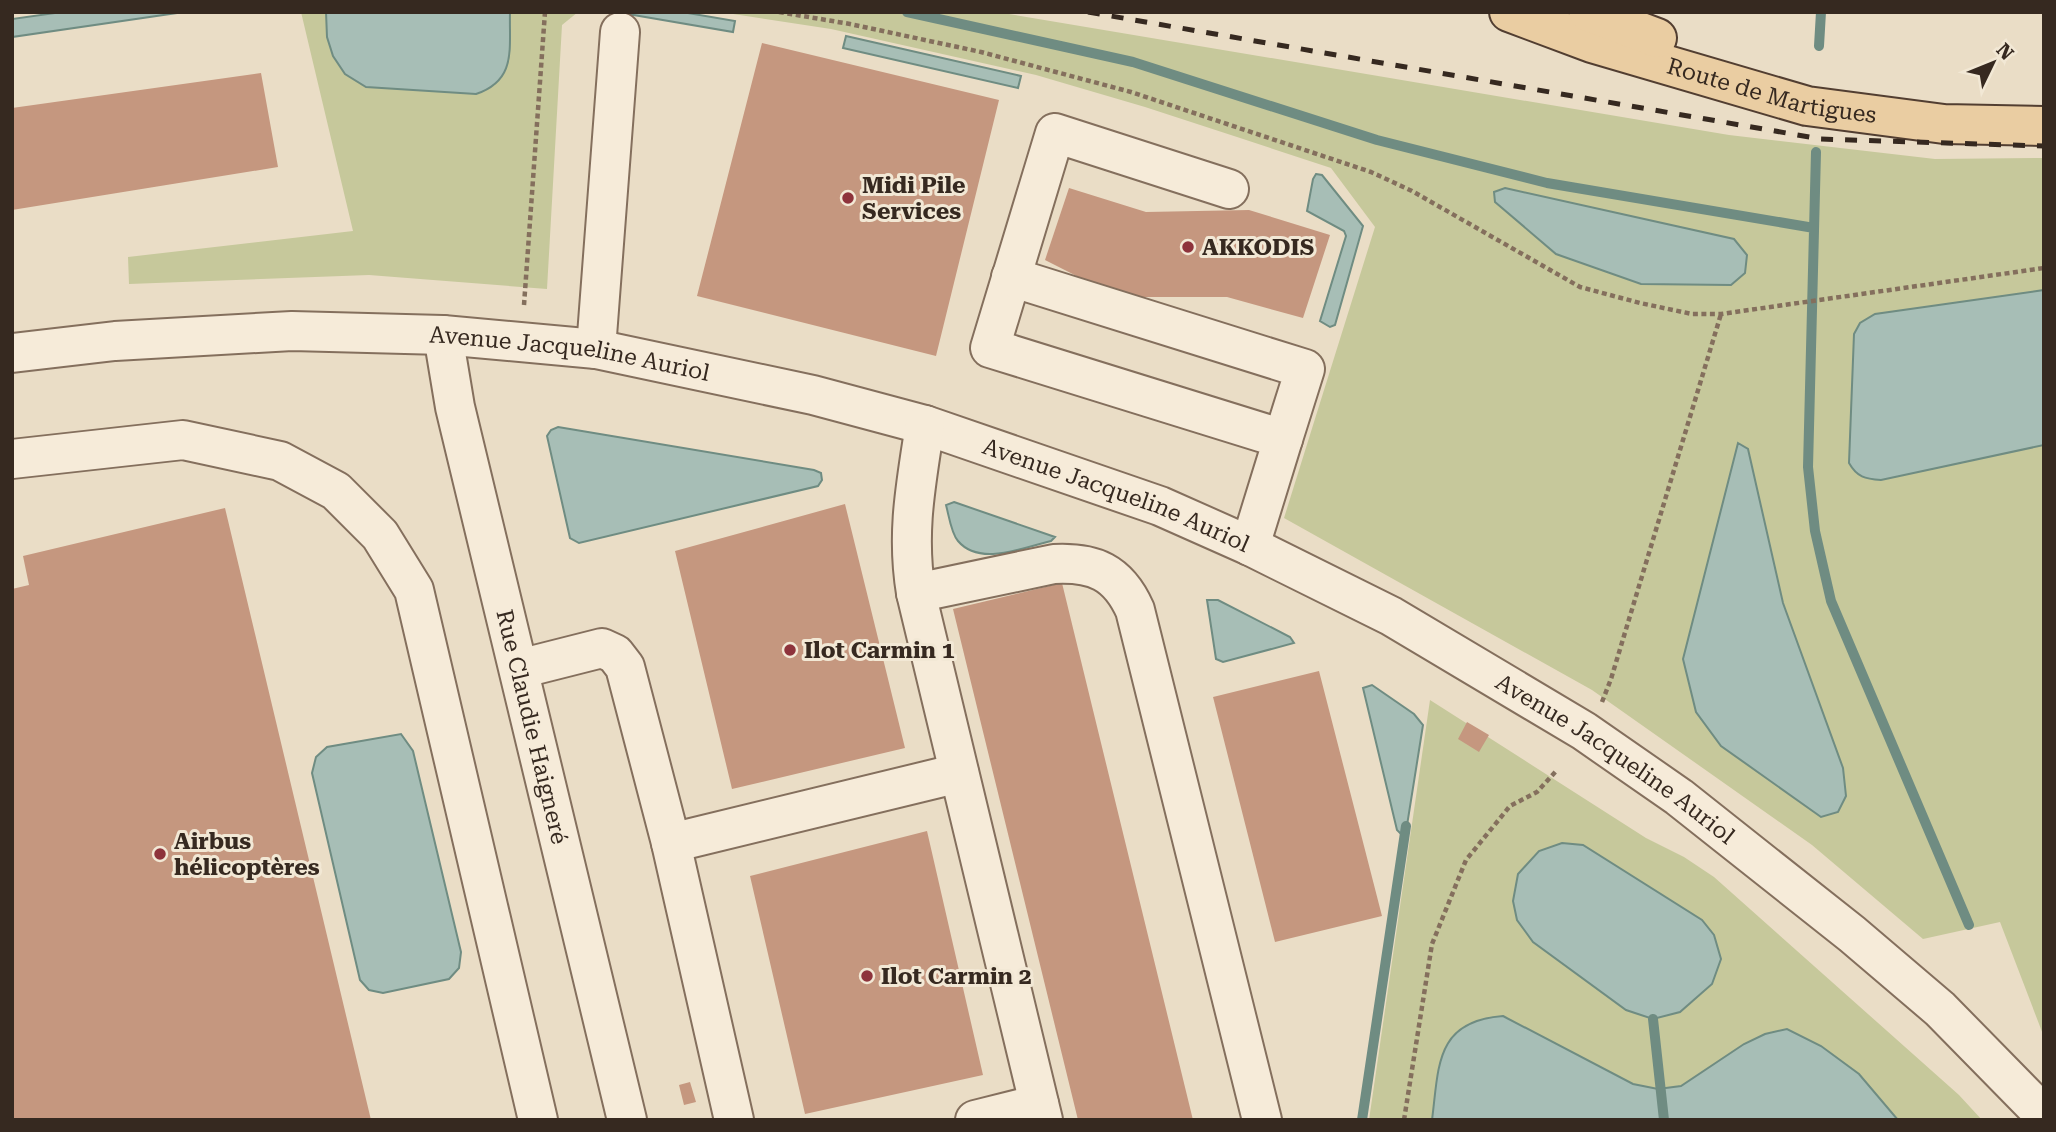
<svg xmlns="http://www.w3.org/2000/svg" width="2056" height="1132" font-family="'Roboto Serif',serif">
	<style>
		.green { fill: #c6c89b }
		.water { fill: #a7beb6; stroke: #6f8c82; stroke-width: 2 }
		.lines { fill: none; stroke-linecap: round; stroke-linejoin: round }
		.stream { stroke: #6f8c82; stroke-width: 10 }
		.building { fill: #c5977f }
		.minor-casing { stroke: #846f5d; stroke-width: 42 }
		.major-casing { stroke: #523e31; stroke-width: 42 }
		.path { stroke: #846f5d; stroke-width: 4.5; stroke-dasharray: 5 3.5; stroke-linecap: butt }
		.minor { stroke: #f6ebd9; stroke-width: 38 }
		.major { stroke: #eacda2; stroke-width: 38 }
		.rail { stroke: #362920; stroke-width: 5; stroke-dasharray: 12 12; stroke-linecap: butt }
		.poi-dot { fill: #8e333b; stroke: #f2e8d5; stroke-width: 2.5 }
		.labels { text-anchor: middle; dominant-baseline: central; stroke-width: 6; stroke-linejoin: round; paint-order: stroke }
		.street-label { font-size: 23px; fill: #362920; stroke: #f2e8d5 }
		.poi-label { font-size: 23px; font-weight: bold; fill: #362920; stroke: #f2e8d5; text-anchor: start }
	</style>
	<rect width="100%" height="100%" fill="#eaddc6"/>
	<path class="green" d="M301 12H578L562 25 547 289 369 275 129 284 128 257 353 231Z
		M720 12H997L1729 135 1935 159 2044 158V1037L2000 922 1923 939 1812 845 1592 690 1284 518 1375 227 1331 168 1237 137 1145 107 1036 75 831 29Z
		M1430 700 1646 838 1684 857 1714 877 1959 1095 1982 1120H1369Z"/>
	<path class="water" d="M62 12H184L12 37V19Z
		M326 12H510C509 49 517 80 476 94L366 87 345 74 333 56 327 37Z
		M616 12H682L735 21 733 32Z
		M846 36 1021 76 1018 88 843 48Z
		M1316 174 1322 175 1363 226 1335 325 1330 327 1320 321 1346 236 1344 231 1307 211 1313 179Z
		M1505 188 1734 239 1747 255 1745 273 1731 285 1641 284 1556 254 1495 202 1494 192Z
		M2044 290V445L1881 480C1865 479 1857 477 1849 463L1854 334 1860 323 1875 314Z
		M558 427 814 470 821 473 822 480 818 486 579 543 570 538 547 436 551 430Z
		M1738 443 1748 449 1783 603 1843 768 1846 796 1838 812 1821 817 1721 746 1696 712 1683 659Z
		M954 502 1055 537 1051 541C1024 547 980 567 958 541 951 533 949 516 946 505Z
		M1207 600H1218L1290 637 1294 643 1223 662 1216 659Z
		M1372 685 1414 714 1423 725 1405 838 1397 830 1363 688Z
		M401 734 413 751 461 952 459 968 449 979 383 993 369 990 360 980 312 773 316 757 327 747Z
		M1562 843 1583 845 1702 920 1714 935 1721 959 1712 984 1680 1012 1653 1019 1626 1010 1533 942 1517 920 1513 901 1518 874 1539 851Z
		M1503 1016 1633 1084 1658 1089 1681 1086 1744 1044 1765 1034 1787 1029 1821 1046 1859 1074 1898 1120H1432C1439 1066 1435 1021 1503 1016Z"/>
	<g class="lines">
		<path class="stream" d="M907 12 1133 62 1377 140 1547 183 1814 228
			M1819 46 1821 12
			M1816 152 1808 467 1815 531 1831 601 1969 925
			M1653 1019 1664 1120
			M1362 1120 1406 826"/>
	</g>
	<path class="building" d="M762 43 999 100 936 356 697 296Z
		M261 73 278 167 12 210V108Z
		M1069 188 1146 212 1249 210 1330 235 1303 318 1227 297H1118L1045 260Z
		M845 504 905 748 732 789 675 551Z
		M225 508 371 1120H12V589L29 585 23 556Z
		M1062 583 1193 1120H1078L953 609Z
		M1319 671 1382 916 1275 942 1213 697Z
		M1467 722 1489 735 1479 752 1458 739Z
		M927 831 983 1075 805 1114 750 876Z
		M690 1082 696 1102 684 1105 679 1085Z"/>
	<g class="lines">
		<g class="minor-casing">
			<g id="minor">
				<path d="M1229 189 1055 133 990 348 1283 439 1250 546"/>
				<path d="M1011 277 1305 369 1283 439"/>
				<path id="s1" d="M443 335 455 407 627 1120"/>
				<path d="M596 349 620 32"/>
				<path id="s2" d="M12 353 115 341 292 331 443 335 596 349 813 395 925 425 1160 506 1250 546 1391 616 1584 731 1679 797 1852 934 1940 1009 2044 1115"/>
				<path d="M925 425C916 484 906 533 916 593L1043 1120"/>
				<path d="M12 459 183 440 280 461 336 491 380 535 414 590 538 1120"/>
				<path d="M916 593 1054 564C1094 562 1118 572 1135 610L1262 1120"/>
				<path d="M519 669 602 648 615 654 625 667 671 843 734 1120"/>
				<path d="M671 843 959 773"/>
				<path d="M975 1120 1039 1104"/>
			</g>
		</g>
		<g class="major-casing">
			<g id="major">
				<path id="s3" d="M1509 12 1592 43 1807 106 1944 124 2044 126"/>
				<path d="M1588 12 1657 38"/>
			</g>
		</g>
		<path class="path" d="M779 12 850 24 981 52 1131 92 1371 172 1412 191 1580 287 1640 303 1692 314H1721L2044 268
			M524 305 545 12
			M1602 702 1611 679 1721 314
			M1404 1120 1432 944 1466 860 1510 806 1537 792 1557 770"/>
		<use href="#minor" class="minor"/>
		<use href="#major" class="major"/>
		<path class="rail" d="M1088 12 1821 139 2044 146"/>
	</g>
	<g class="poi-dot">
		<circle cx="848" cy="198" r="7"/>
		<circle cx="1188" cy="247" r="7"/>
		<circle cx="790" cy="650" r="7"/>
		<circle cx="160" cy="854" r="7"/>
		<circle cx="867" cy="976" r="7"/>
	</g>
	<g class="labels">
		<g class="street-label">
			<text stroke="none"><textPath href="#s3" startOffset="275">Route de Martigues</textPath></text>
			<text stroke="none"><textPath href="#s2" startOffset="560">Avenue Jacqueline Auriol</textPath></text>
			<text stroke="none"><textPath href="#s2" startOffset="1127">Avenue Jacqueline Auriol</textPath></text>
			<text stroke="none"><textPath href="#s1" startOffset="402">Rue Claudie Haigneré</textPath></text>
			<text stroke="none"><textPath href="#s2" startOffset="1694">Avenue Jacqueline Auriol</textPath></text>
		</g>
		<g class="poi-label">
			<text x="862" y="185">Midi Pile<tspan x="862" dy="26">Services</tspan></text>
			<text x="1202" y="247">AKKODIS</text>
			<text x="804" y="650">Ilot Carmin 1</text>
			<text x="174" y="841">Airbus<tspan x="174" dy="26">hélicoptères</tspan></text>
			<text x="881" y="976">Ilot Carmin 2</text>
		</g>
	</g>
	<rect width="2056" height="1132" fill="none" stroke="#362920" stroke-width="28"/>
	<g transform="translate(1993 63) rotate(47)" stroke="#f2e8d5" stroke-width="5" paint-order="stroke">
	<path d="M0-5L12 26L0 18L-12 26Z" fill="#362920"/>
	<text y="-10" font-size="19" font-weight="bold" text-anchor="middle" fill="#362920">N</text>
	</g>
</svg>
